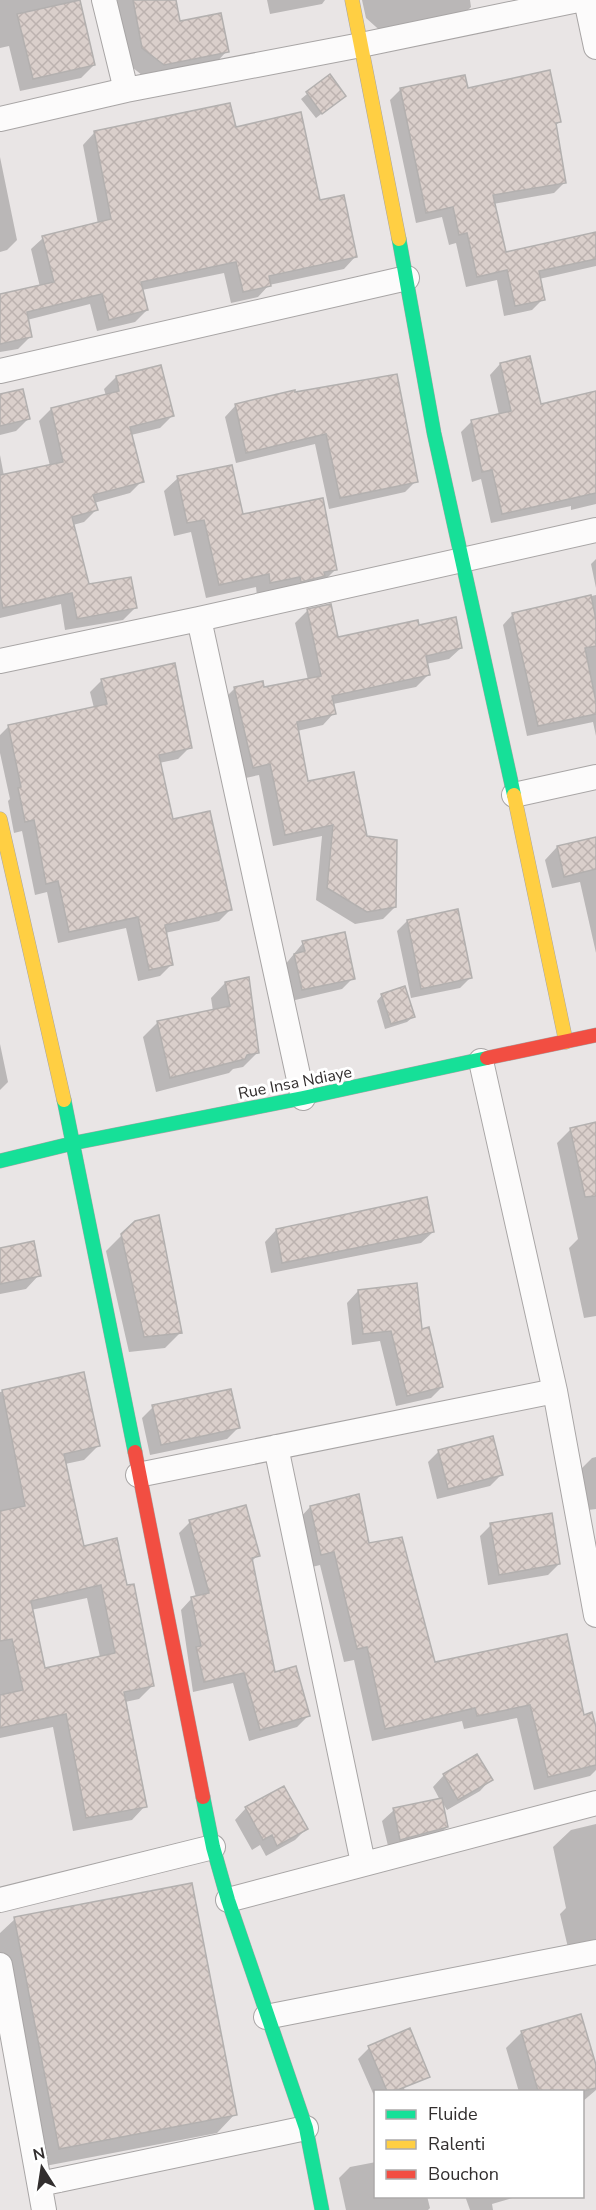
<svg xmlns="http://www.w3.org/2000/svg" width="596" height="2210" font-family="'Nunito Sans',sans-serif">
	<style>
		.shadow { fill: #0003; fill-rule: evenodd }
		.building { fill: url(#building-cross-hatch); stroke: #b3b0af; stroke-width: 1.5; fill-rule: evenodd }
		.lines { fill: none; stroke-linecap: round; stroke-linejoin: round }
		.street-casing { stroke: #a8a5a5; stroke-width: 26 }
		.fast-casing { stroke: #a8a5a5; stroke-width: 15 }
		.slow-casing { stroke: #a8a5a5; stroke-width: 15 }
		.jam-casing { stroke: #a8a5a5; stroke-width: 15 }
		.street { stroke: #fcfbfb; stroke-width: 24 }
		.fast { stroke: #16e098; stroke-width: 14 }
		.slow { stroke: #ffcf43; stroke-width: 14 }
		.jam { stroke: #f24e42; stroke-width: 14 }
		.labels { text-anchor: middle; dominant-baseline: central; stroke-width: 6; stroke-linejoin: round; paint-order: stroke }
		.street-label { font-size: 16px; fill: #322e2e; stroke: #fff }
	</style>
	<defs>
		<pattern id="building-cross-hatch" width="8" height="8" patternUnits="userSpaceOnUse" patternTransform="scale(1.5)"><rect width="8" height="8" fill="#dacfcb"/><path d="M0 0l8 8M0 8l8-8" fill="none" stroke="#bcb2af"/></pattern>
	</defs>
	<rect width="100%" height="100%" fill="#e9e5e5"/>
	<path class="shadow" d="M0 0H79L94 65 81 78 20 91 9 46 0 48Z
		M114 0H175L179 23 227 51 212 67 148 80 127 63Z
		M267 0H325L322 4 270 14Z
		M362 0H470L471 7 459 19 385 35 366 18Z
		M329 76 344 96 316 118 301 99Z
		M401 89 467 90 560 121 555 126 565 182 554 193 493 204 505 254 596 234V266L539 279 543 299 532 310 504 316 497 280 466 287 456 243 449 245 442 217 416 223 390 100Z
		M235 129 319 201 355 257 344 269 269 285 258 297 231 303 224 273 142 290 147 310 135 322 97 331 90 304 27 320 30 337 18 349 0 352V295L40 287 31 249 43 238 98 224 83 145 94 133Z
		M0 157 17 240 7 250 0 252Z
		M500 364 540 406 596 392V504L571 510V506L491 523 481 479 472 482 461 432 472 421 499 415 490 375Z
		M116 377 172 416 160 428 131 435 142 481 130 493 94 503 96 510 84 522 73 525 88 586 135 608 123 620 65 630 61 604 0 618V455L4 476 50 466 39 421 51 409 106 396 104 389Z
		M294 392 416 481 405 492 329 509 315 444 236 463 225 417 236 405Z
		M0 395 28 419 16 431 0 435Z
		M178 478 242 516 336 569 322 583 257 596 256 587 206 598 191 532 174 536 164 491Z
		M596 559V588L591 564Z
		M596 595V736L593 722 527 736 503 625 513 614Z
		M330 606 337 639 418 627 461 648 449 659 426 664 428 675 416 687 333 704 334 713 323 725 297 731 307 783 365 838 395 907 383 919 355 924 316 900 322 836 273 846 259 775 241 779 223 700 235 688 263 689 308 680 295 623 307 611Z
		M102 680 190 747 178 759 159 763 171 821 230 910 219 921 165 933 172 964 160 976 138 981 126 928 58 943 47 892 35 895 22 831 14 833 8 801 10 799 0 753V735L9 726 94 708 90 692Z
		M596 839V953L580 882 552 888 545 860 557 847Z
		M407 921 471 977 460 988 411 998 397 931Z
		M303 943 353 978 342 989 291 1001 284 966Z
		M225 983 258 1052 243 1067 233 1069 229 1073 156 1092 143 1037 158 1022 213 1011 211 998Z
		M382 995 413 1017 407 1022 385 1029 377 1001Z
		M0 1044 8 1082 0 1090Z
		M596 1124V1316L584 1318 569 1248 578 1239 557 1143 571 1129Z
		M276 1230 433 1232 421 1243 271 1273 265 1242Z
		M122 1235 181 1332 165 1348 129 1352 106 1251Z
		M0 1250 39 1275 26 1289 0 1294Z
		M358 1291 421 1331 442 1387 431 1398 396 1406 380 1341 352 1345 347 1303Z
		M83 1374 98 1446 84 1460 65 1464 82 1547 126 1587 152 1686 139 1699 125 1702 145 1806 132 1820 73 1831 53 1727 0 1738V1392ZM87 1598 100 1657 44 1669 31 1610Z
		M153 1407 238 1428 227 1439 150 1455 142 1418Z
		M439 1451 501 1475 490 1486 437 1499 428 1462Z
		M596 1457V1509L588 1510 579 1471 592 1458Z
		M310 1507 368 1544 433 1663 583 1716 596 1733V1770L590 1776 534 1790 517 1718 464 1729 462 1721 372 1741 354 1660 344 1662 320 1565 308 1568 297 1521Z
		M190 1522 258 1555 251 1562 274 1674 308 1716 297 1727 249 1741 233 1683 193 1692 181 1610 192 1598 196 1597 179 1533Z
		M491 1525 559 1564 548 1575 488 1585 480 1536Z
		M477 1756 491 1779 480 1791 447 1810 442 1802 447 1827 435 1838 389 1850 382 1821 394 1810 440 1800 433 1787 444 1775Z
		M246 1808 306 1829 295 1840 266 1856 260 1845 252 1850 235 1820Z
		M596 1824V1957L570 1956 560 1914 566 1908 553 1847 571 1830Z
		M15 1919 235 2114 217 2133 40 2167 0 1960V1933Z
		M522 2032 596 2070V2090L582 2102V2092H519L506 2048Z
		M393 2037 405 2092H376V2100L358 2059 369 2048Z
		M376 2162V2196H427L430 2208 428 2210H346L339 2178 350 2167Z
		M465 2196H519L492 2204 493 2210H470Z"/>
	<path class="building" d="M80 0 95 65 33 79 17 14Z
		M133 0H176L180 21 221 13 229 52 164 65 142 48Z
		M550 70 561 122 556 123 566 183 493 195 506 252 596 232V259L539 271 545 300 515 306 507 270 477 277 467 233 459 235 453 207 426 213 400 88 465 75 468 88Z
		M330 74 346 96 322 114 306 92Z
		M230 103 236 127 301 112 320 200 344 195 357 257 269 276 271 286 243 292 236 262 141 282 148 310 109 320 102 294 27 312 32 337 0 344V294L54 282 42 236 111 219 94 131Z
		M530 356 541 404 596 391V493L502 514 492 470 482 472 471 420 511 411 500 363Z
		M161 365 174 416 130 427 144 482 93 495 98 510 72 517 89 584 131 577 137 608 77 619 72 593 3 608 0 595V475L63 462 51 408 119 391 116 376Z
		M397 374 418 482 340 498 326 434 246 453 235 404 295 390V392Z
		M23 389 30 419 0 426V394Z
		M232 465 243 514 323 498 337 570 324 572 325 576 301 582 300 577 270 583 269 574 219 585 204 520 187 523 177 476Z
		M591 595 596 620V646L585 648 596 702V714L538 726 512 613Z
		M331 604 338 637 418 620 419 625 456 617 462 648 426 656 430 675 332 696 336 714 297 722 308 781 354 772 367 836 397 840 396 907 367 912 327 888 333 825 285 835 270 764 253 768 234 687 263 681 264 687 321 676 307 609Z
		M175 663 192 748 159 755 173 819 210 811 232 910 165 925 173 965 149 970 138 917 69 932 58 881 46 884 34 820 25 822 18 788 21 787 8 725 107 704 101 679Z
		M596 837V869L564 877 557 846Z
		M458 909 472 978 421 989 407 920Z
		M345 932 355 979 302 990 294 954 305 951 302 941Z
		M249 977 259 1053 247 1055 245 1059 170 1078 157 1021 230 1006 225 982Z
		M405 986 415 1017 391 1024 381 994Z
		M596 1122V1196L585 1197 570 1128Z
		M427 1197 434 1232 282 1263 276 1229Z
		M159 1215 182 1333 144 1337 121 1234 135 1221Z
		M34 1241 41 1276 0 1284V1248Z
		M417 1283 422 1329 429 1327 443 1387 407 1396 391 1331 363 1334 358 1290Z
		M84 1372 100 1446 64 1454 84 1546 117 1538 127 1585 134 1584 154 1686 124 1692 147 1807 86 1818 66 1714 0 1728V1695L23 1690 12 1639 0 1641V1511L25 1506 2 1390ZM101 1585 115 1653 45 1668 31 1601Z
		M231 1389 240 1428 161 1445 152 1405Z
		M493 1436 503 1475 448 1489 438 1450Z
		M359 1494 369 1543 402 1537 435 1662 567 1634 584 1715 592 1712 596 1727V1765L548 1777 530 1705 477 1716 475 1708 385 1729 367 1647 357 1649 334 1552 321 1555 310 1506Z
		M246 1505 260 1556 252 1558 275 1672 296 1666 310 1716 260 1730 244 1673 204 1682 196 1647 201 1646 191 1597 209 1593 189 1520Z
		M552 1513 560 1564 499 1575 490 1523Z
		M477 1754 493 1780 458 1800 443 1774Z
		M284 1786 308 1829 277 1846 272 1835 263 1840 245 1807Z
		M442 1798 448 1827 400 1840 393 1808Z
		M192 1883 237 2115 59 2149 14 1917Z
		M581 2014 596 2065V2088L583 2091H538L521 2031Z
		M410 2028 430 2077 395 2091H387L368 2046Z"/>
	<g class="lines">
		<g class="street-casing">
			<path id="street" d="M104 0 126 90
				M586 0 596 47
				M0 119 126 90 361 45 578 0
				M0 371 407 278
				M199 619 303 1098
				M0 661 199 619 596 530
				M514 795 596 777
				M481 1061 555 1391 596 1615
				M276 1447 363 1863
				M138 1475 555 1391
				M0 1900 213 1847
				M228 1900 596 1803
				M0 1965 44 2210
				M266 2017 596 1952
				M40 2184 306 2128"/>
		</g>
		<g class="fast-casing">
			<path id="fast" d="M399 239 434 433 514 795
				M64 1100 135 1452
				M0 1161 74 1143 303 1098 487 1058
				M203 1797 213 1847 228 1900 306 2128 322 2210"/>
		</g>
		<g class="slow-casing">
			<path id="slow" d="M352 0 399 239
				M514 795 566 1042
				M0 819 64 1100"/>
		</g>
		<g class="jam-casing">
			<path id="jam" d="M487 1058 596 1035
				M135 1452 203 1797"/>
		</g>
		<use href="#street" class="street"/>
		<use href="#fast" class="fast"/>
		<use href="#slow" class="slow"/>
		<use href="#jam" class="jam"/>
	</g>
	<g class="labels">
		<g class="street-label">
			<text transform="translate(295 1083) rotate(-11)">Rue Insa Ndiaye</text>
		</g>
	</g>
	<rect x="374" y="2090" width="210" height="108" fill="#ffffff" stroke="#adabab" stroke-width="1.5"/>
	<rect x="386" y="2110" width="30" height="9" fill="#16e098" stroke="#adabab" stroke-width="1.5"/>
	<text x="428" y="2120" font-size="18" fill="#322e2e">Fluide</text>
	<rect x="386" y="2140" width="30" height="9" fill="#ffcf43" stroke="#adabab" stroke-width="1.5"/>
	<text x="428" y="2150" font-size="18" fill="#322e2e">Ralenti</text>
	<rect x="386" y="2170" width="30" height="9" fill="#f24e42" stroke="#adabab" stroke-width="1.5"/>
	<text x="428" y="2180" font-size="18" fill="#322e2e">Bouchon</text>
	<g transform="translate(42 2168) rotate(348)" stroke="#ffffff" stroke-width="4.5" paint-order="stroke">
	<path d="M0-4.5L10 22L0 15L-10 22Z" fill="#322e2e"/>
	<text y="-9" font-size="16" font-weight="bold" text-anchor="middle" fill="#322e2e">N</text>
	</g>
</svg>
